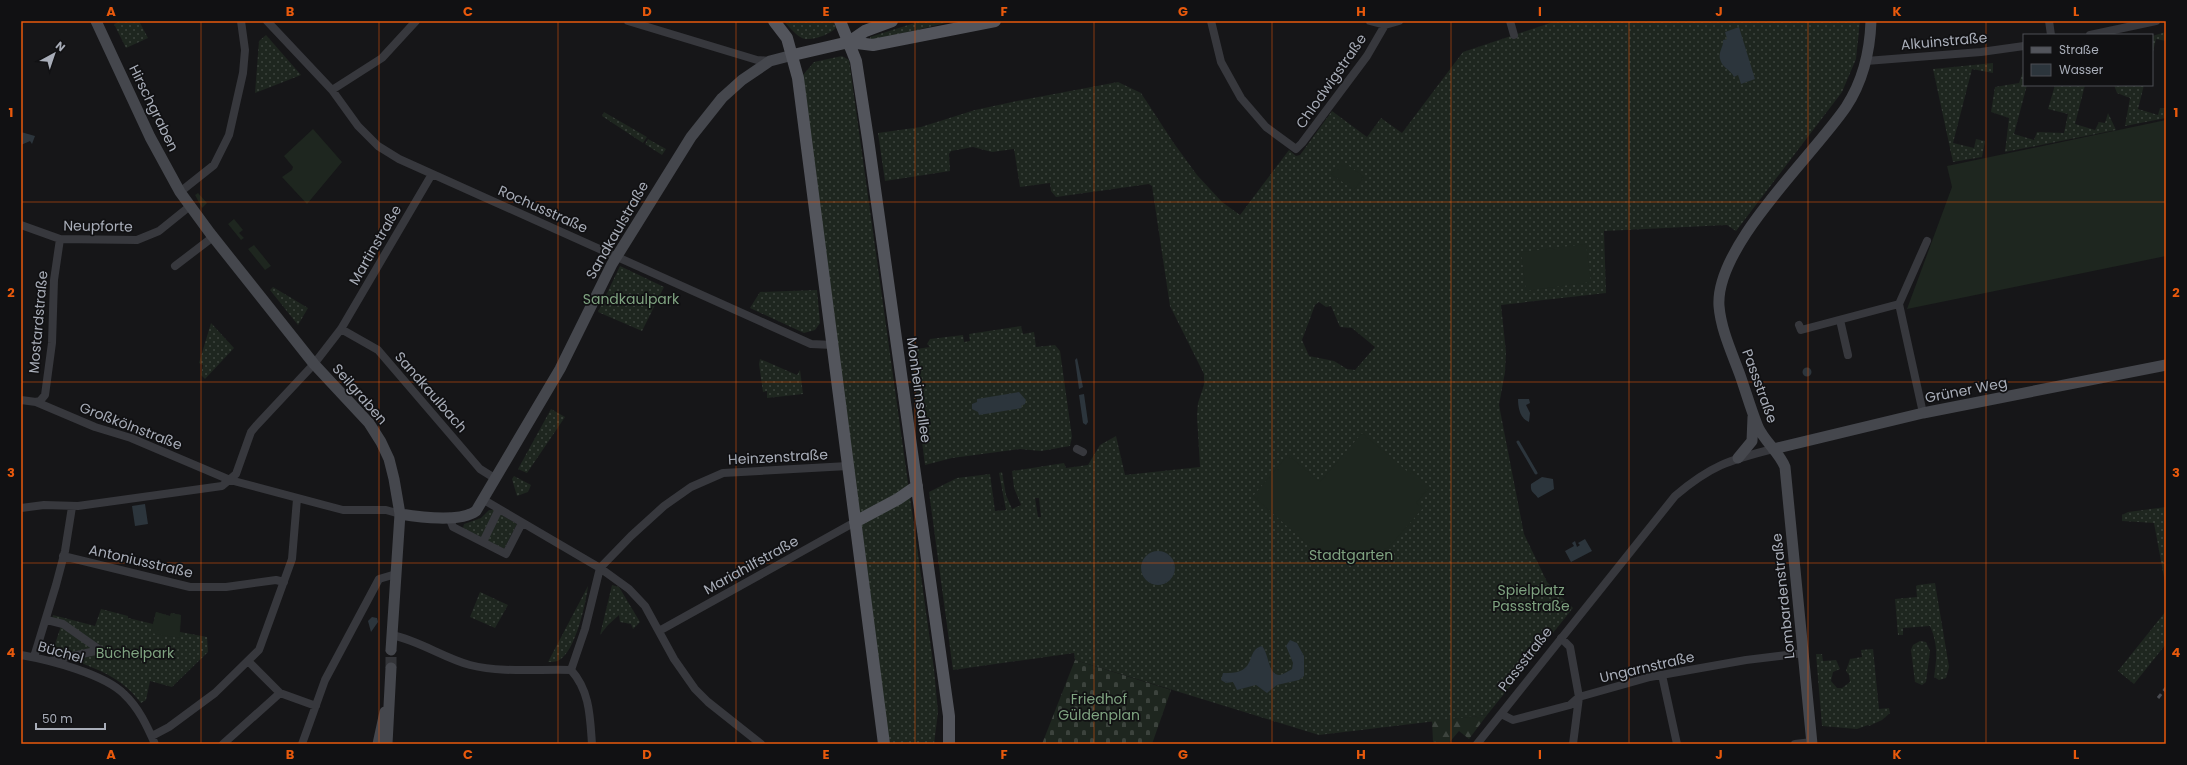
<svg xmlns="http://www.w3.org/2000/svg" width="2187" height="765" font-family="Poppins,sans-serif">
	<style>
		.grass { fill: url(#grass-dots); fill-rule: evenodd }
		.forest { fill: url(#forest-firs) }
		.cemetery { fill: url(#cemetery-stones) }
		.garden { fill: #1e261f }
		.water { fill: #2c353c }
		.lines { fill: none; stroke-linecap: round; stroke-linejoin: round }
		.stream { stroke: #2c353c; stroke-width: 3 }
		.secondary-tunnel { stroke: #333438; stroke-width: 11; stroke-dasharray: 11 5.5; stroke-linecap: butt }
		.street { stroke: #37383d; stroke-width: 8 }
		.secondary { stroke: #45474d; stroke-width: 11 }
		.primary { stroke: #53555c; stroke-width: 12 }
		.rail { stroke: #4a4c52; stroke-width: 3; stroke-dasharray: 5 4; stroke-linecap: butt }
		.grid { fill: none; stroke: #e8590c; stroke-width: 1; stroke-opacity: 0.55 }
		.labels { text-anchor: middle; dominant-baseline: central; stroke-width: 3.5; stroke-linejoin: round; paint-order: stroke }
		.street-label { font-size: 14px; fill: #a8adb8; stroke: #111113 }
		.park-label { font-size: 14px; fill: #7fa381; stroke: #111113 }
		.neatline { fill: none; stroke: #e8590c; stroke-width: 1.5 }
		.grid-label { font-size: 13px; text-anchor: middle; font-weight: bold; fill: #e8590c }
	</style>
	<defs>
		<pattern id="grass-dots" width="8" height="8" patternUnits="userSpaceOnUse"><rect width="8" height="8" fill="#1e261f"/><path d="M2 2h.1M6 6h.1" fill="none" stroke="#3c433d" stroke-width="1.8" stroke-linecap="round"/></pattern>
		<pattern id="forest-firs" width="22" height="20" patternUnits="userSpaceOnUse"><rect width="22" height="20" fill="#1e261f"/><path d="M5 1l3.5 6h-7zM16 11l3.5 6h-7z" fill="#3c433d"/></pattern>
		<pattern id="cemetery-stones" width="16" height="16" patternUnits="userSpaceOnUse"><rect width="16" height="16" fill="#1e261f"/><path d="M2 7V4a2 2 0 0 1 4 0v3zM10 15v-3a2 2 0 0 1 4 0v3z" fill="#3c433d"/></pattern>
	</defs>
	<rect width="100%" height="100%" fill="#161618"/>
	<path class="grass" d="M121 21H139L148 38 126 48 114 24Z
		M783 21H833L836 27C833 34 809 42 802 38 795 35 789 26 783 21Z
		M921 21H954L871 41 870 37Z
		M1556 21H1860L1856 59 1842 92 1736 231 1727 225 1604 231 1606 293 1501 305 1506 352 1505 372 1499 405 1524 534 1547 582 1573 608 1487 715 1319 735 1075 660 1074 653 953 670 929 492 957 478 990 474 995 511 1006 510 999 473 1002 472 1006 495 1012 509 1021 505 1014 488 1012 471 1064 463 1066 468 1088 465 1100 445 1116 436 1125 475 1200 467 1197 416 1198 403 1204 385V374L1170 306 1152 186 1149 184 1056 197 1051 191 1050 183 1020 187 1014 149 992 152 973 147 951 151 949 154 950 171 885 181 878 133 921 127 975 110 1017 101 1118 82 1141 93 1173 142 1197 175 1222 202 1240 215 1289 150 1296 156 1300 155 1332 111 1367 137 1381 118 1402 133 1463 52ZM1319 302 1326 307 1331 306 1340 327 1352 328 1375 347 1355 370 1347 369 1334 361 1309 356 1302 340 1315 305ZM1035 498H1039L1041 517H1038Z
		M2166 32V41L2156 39 2152 56V36Z
		M266 35 301 75 255 93 259 41Z
		M842 56 849 60 934 669 938 712 934 744H891L887 734 803 75 814 62Z
		M1993 63V73L1972 69 1953 143 1974 148 1976 139 1985 141 1982 157 1953 162 1933 69Z
		M2024 69V85H2027L2014 134 2034 140 2037 132 2064 133 2068 114 2048 109 2055 85H2085L2075 124 2095 130 2099 122 2105 123 2108 113 2116 130 2005 152 2009 118 1991 112 1995 87 2019 83Z
		M2114 85H2144L2138 109 2158 115 2160 108H2166V118L2125 126 2130 98 2117 93Z
		M604 112 647 137 643 143 602 116Z
		M648 139 666 149 662 155 645 144Z
		M620 266 664 287 642 331 598 312Z
		M273 287 308 308 298 325 270 290Z
		M817 290 820 323 815 330 804 333 750 308 760 292Z
		M211 323 234 348 205 379 201 375 203 365 199 363Z
		M1021 326 1023 334 1034 332 1036 347 1055 345 1060 351 1072 437 1070 446 1041 451 1020 449 952 458 925 465 910 350 930 347 927 344 930 339 963 335 964 342 970 341 969 334Z
		M760 359 797 375 800 370 803 394 767 398V391L763 392 759 364Z
		M551 409 565 417 527 473 518 469Z
		M514 476 531 485 528 492 517 496 512 479Z
		M2166 507V588L2154 523 2122 521V515L2128 512Z
		M489 510H493L517 524 504 549 463 528 464 524 481 518Z
		M1935 583 1949 667 1946 678 1939 680 1934 677C1937 658 1938 644 1930 626L1903 628V635H1898L1895 599 1917 597 1916 586 1918 585Z
		M612 585 619 587 640 622 633 629 631 624 620 622 619 615 608 625 600 635Z
		M588 586C586 603 576 647 562 658 558 662 553 662 548 662Z
		M480 592 508 605 495 628 470 617Z
		M101 609 128 616V618L153 624 156 612 170 616 171 613 181 615 180 632 207 637 208 652 172 687 150 681 146 700 141 703C119 673 86 665 52 653L61 626 51 623 53 615 95 626Z
		M2166 611V644L2134 684 2118 671Z
		M1920 641 1926 642 1930 651 1926 682 1922 685 1915 682 1911 650 1913 645Z
		M1873 649 1879 709 1889 708 1890 713 1882 720 1869 726 1868 725 1857 729 1822 726 1816 654H1822L1823 661 1836 660 1840 669 1833 672 1831 681 1837 688H1842L1850 682 1849 675 1846 671 1850 659 1862 657 1861 650Z"/>
	<path class="forest" d="M1487 715 1469 739 1459 731 1448 744 1433 742 1432 721Z"/>
	<path class="cemetery" d="M1075 660 1171 690 1152 744H1042Z"/>
	<path class="garden" d="M2166 120V256L1907 309 1952 187 1947 166Z
		M313 129 342 162 307 204 282 177 292 170 293 167 284 156Z
		M1341 160 1364 177 1354 190 1331 174Z
		M198 193 207 203 202 208 195 195Z
		M234 219 243 230 239 233 244 238 241 240 228 224Z
		M1586 244 1591 282 1526 291 1521 252Z
		M254 245 271 266 265 270 248 249Z
		M1362 433 1408 472 1410 470 1430 487 1416 503 1423 508 1389 547 1360 561 1343 556 1324 559 1253 496 1288 455 1320 482Z
		M156 612 170 616 171 613 181 615 179 638 151 633Z"/>
	<path class="water" d="M1739 27 1755 79 1741 84 1738 75 1734 77C1731 70 1722 68 1720 59 1718 52 1724 46 1723 40L1727 39 1725 32Z
		M21 132 35 136 32 144 30 141 21 145Z
		M1077 358 1083 387 1079 389 1075 360Z
		M1802.5 372a4.5 4.5 0 1 1 9 0a4.5 4.5 0 1 1-9 0Z
		M1019 392 1026 400 1025 404 1021 406 1022 408 979 415 978 412 972 409V404L977 402V399Z
		M1084 394 1088 422 1086 425 1083 423 1079 395Z
		M1518 399H1529L1530 403 1526 405 1530 413 1529 422C1520 419 1518 407 1518 399Z
		M1542 477 1553 479 1554 489 1538 498C1534 492 1530 493 1531 484Z
		M145 504 148 524 135 526 132 506Z
		M1585 539 1592 551 1571 562 1565 551 1574 546 1572 543 1575 541 1577 547 1580 545 1578 543Z
		M1141 568a17 17 0 1 1 34 0a17 17 0 1 1-34 0Z
		M372 617 377 618 378 622 371 632 368 621Z
		M1290 640 1297 643 1304 656V676L1299 680 1277 685 1267 693 1256 685 1237 690 1233 682 1226 683 1221 680 1223 673C1229 673 1235 673 1240 671 1254 666 1248 649 1262 646 1269 653 1268 676 1280 675 1284 674 1288 671 1292 669L1293 663 1286 646Z"/>
	<g class="lines">
		<path class="stream" d="M1518 442 1536 473"/>
		<path class="secondary-tunnel" d="M391 668V650"/>
		<path class="street" d="M267 21 332 90 358 126 378 146 399 159 811 344 833 345
			M628 21 757 60 770 61
			M1211 21 1221 62 1241 98 1266 127 1296 149 1302 143 1367 56 1385 25
			M1370 21 1385 25 1399 21
			M1510 21 1514 35
			M2049 21 2051 35
			M2090 35 2156 21
			M1866 61 1981 52 2024 46
			M332 90 382 58 416 21
			M180 192 214 165 229 135 243 73 245 50 241 21
			M21 225 60 239 137 240 159 231 190 206
			M175 266 213 237
			M1899 304 1927 241
			M1840 320 1848 355
			M1799 325 1801 330 1899 304 1923 413
			M341 329 378 350 480 469 496 479
			M21 400 36 402 95 427 131 438 230 480 343 510H386L400 514
			M36 402 40 401 45 395 52 343 54 280 60 239
			M1077 449 1083 452
			M484 500 600 568 629 589 645 606 674 659 695 689 708 702 761 744
			M21 508 44 505 78 506 222 486 236 474 251 432 256 426 314 364 341 329 432 174
			M449 517 453 527 506 554 522 523
			M483 542 499 509
			M63 556 190 587H226L276 580 284 582
			M47 620 63 624 100 650
			M659 631 855 522
			M392 635C420 641 444 658 470 665 502 673 538 669 571 670
			M1561 638 1570 647 1579 697 1573 744
			M21 655C50 660 104 674 124 694 139 708 147 726 155 744
			M34 657 56 585 65 551 72 507
			M50 661 100 650
			M249 662 280 693 316 706
			M571 670 585 629 600 568 631 536 664 506 691 487 723 473 848 466
			M571 670C590 691 590 717 592 744
			M1662 675 1677 744
			M1501 714 1513 720 1570 705 1579 697 1650 677 1746 660 1804 653
			M152 736 169 727 215 693 259 650 292 559 297 499
			M223 744 280 693
			M302 744 325 680 379 579 396 574
			M1477 744 1675 496C1710 466 1729 460 1773 449
			M1795 744 1812 742"/>
		<path class="secondary" d="M96 21 150 137 180 192 210 233 314 364 369 423 381 442 389 459 394 479 400 514 391 650
			M1773 449 1923 413 2166 365
			M1738 458 1752 441 1753 417
			M400 514C419 517 459 523 476 511L560 369 612 264 691 137 722 98 742 80 770 61 793 55
			M378 744 385 712
			M387 744 391 668
			M1812 744 1785 467C1779 452 1765 442 1758 427 1751 410 1746 392 1740 375 1732 353 1721 330 1719 306 1715 246 1812 157 1846 107 1863 81 1870 51 1871 21"/>
		<path class="primary" d="M774 21 787 38 798 78 884 744
			M840 21 856 61 868 139 949 716V744
			M849 42 873 45 995 21
			M793 55 849 42 865 31 892 21
			M855 522 898 499 917 486"/>
		<path class="rail" d="M2158 698 2166 688"/>
	</g>
	<path class="grid" d="M201 21V744M379 21V744M558 21V744M736 21V744M915 21V744M1094 21V744M1272 21V744M1451 21V744M1629 21V744M1808 21V744M1986 21V744M21 202H2166M21 382H2166M21 563H2166"/>
	<g class="labels">
		<g class="street-label">
			<text transform="translate(1944 41) rotate(-5)">Alkuinstraße</text>
			<text transform="translate(1331 81) rotate(-55)">Chlodwigstraße</text>
			<text transform="translate(154 108) rotate(64)">Hirschgraben</text>
			<text transform="translate(543 209) rotate(24)">Rochusstraße</text>
			<text transform="translate(98 226) rotate(1)">Neupforte</text>
			<text transform="translate(617 230) rotate(-60)">Sandkaulstraße</text>
			<text transform="translate(375 245) rotate(-60)">Martinstraße</text>
			<text transform="translate(38 322) rotate(-85)">Mostardstraße</text>
			<text transform="translate(1760 386) rotate(70)">Passstraße</text>
			<text transform="translate(919 390) rotate(82)">Monheimsallee</text>
			<text transform="translate(1966 390) rotate(-11)">Grüner Weg</text>
			<text transform="translate(431 392) rotate(49)">Sandkaulbach</text>
			<text transform="translate(360 394) rotate(49)">Seilgraben</text>
			<text transform="translate(131 426) rotate(21)">Großkölnstraße</text>
			<text transform="translate(778 457) rotate(-3)">Heinzenstraße</text>
			<text transform="translate(141 561) rotate(13)">Antoniusstraße</text>
			<text transform="translate(751 565) rotate(-29)">Mariahilfstraße</text>
			<text transform="translate(1783 596) rotate(-96)">Lombardenstraße</text>
			<text transform="translate(61 652) rotate(16)">Büchel</text>
			<text transform="translate(1525 659) rotate(-52)">Passstraße</text>
			<text transform="translate(1647 667) rotate(-13)">Ungarnstraße</text>
		</g>
		<g class="park-label">
			<text x="631" y="299">Sandkaulpark</text>
			<text x="1351" y="555">Stadtgarten</text>
			<text x="1531" y="590">Spielplatz<tspan x="1531" dy="16">Passstraße</tspan></text>
			<text x="135" y="653">Büchelpark</text>
			<text x="1099" y="699">Friedhof<tspan x="1099" dy="16">Güldenplan</tspan></text>
		</g>
	</g>
	<rect width="2187" height="765" fill="none" stroke="#111113" stroke-width="44"/>
	<rect x="2023" y="34" width="130" height="52" fill="#111113" stroke="#4d4f55"/>
	<rect x="2031" y="47" width="20" height="6" fill="#53555c" stroke="#4d4f55"/>
	<text x="2059" y="54" font-size="12" fill="#a8adb8">Straße</text>
	<rect x="2031" y="64" width="20" height="12" fill="#2c353c" stroke="#4d4f55"/>
	<text x="2059" y="74" font-size="12" fill="#a8adb8">Wasser</text>
	<g transform="translate(54 54) rotate(40)" stroke="#111113" stroke-width="3" paint-order="stroke">
	<path d="M0-3L7 15L0 10L-7 15Z" fill="#a8adb8"/>
	<text y="-6" font-size="11" font-weight="bold" text-anchor="middle" fill="#a8adb8">N</text>
	</g>
	<path d="M36 723v6h69v-6" fill="none" stroke="#a8adb8" stroke-width="2"/>
	<text x="42" y="723" font-size="12" fill="#a8adb8" stroke="#111113" stroke-width="3" paint-order="stroke">50 m</text>
	<rect x="22" y="22" width="2143" height="721" class="neatline"/>
	<g class="grid-label">
		<text x="111" y="16">A</text>
		<text x="290" y="16">B</text>
		<text x="468" y="16">C</text>
		<text x="647" y="16">D</text>
		<text x="826" y="16">E</text>
		<text x="1004" y="16">F</text>
		<text x="1183" y="16">G</text>
		<text x="1361" y="16">H</text>
		<text x="1540" y="16">I</text>
		<text x="1719" y="16">J</text>
		<text x="1897" y="16">K</text>
		<text x="2076" y="16">L</text>
		<text x="11" y="117">1</text>
		<text x="2176" y="117">1</text>
		<text x="11" y="297">2</text>
		<text x="2176" y="297">2</text>
		<text x="11" y="477">3</text>
		<text x="2176" y="477">3</text>
		<text x="11" y="657">4</text>
		<text x="2176" y="657">4</text>
		<text x="111" y="759">A</text>
		<text x="290" y="759">B</text>
		<text x="468" y="759">C</text>
		<text x="647" y="759">D</text>
		<text x="826" y="759">E</text>
		<text x="1004" y="759">F</text>
		<text x="1183" y="759">G</text>
		<text x="1361" y="759">H</text>
		<text x="1540" y="759">I</text>
		<text x="1719" y="759">J</text>
		<text x="1897" y="759">K</text>
		<text x="2076" y="759">L</text>
	</g>
</svg>
